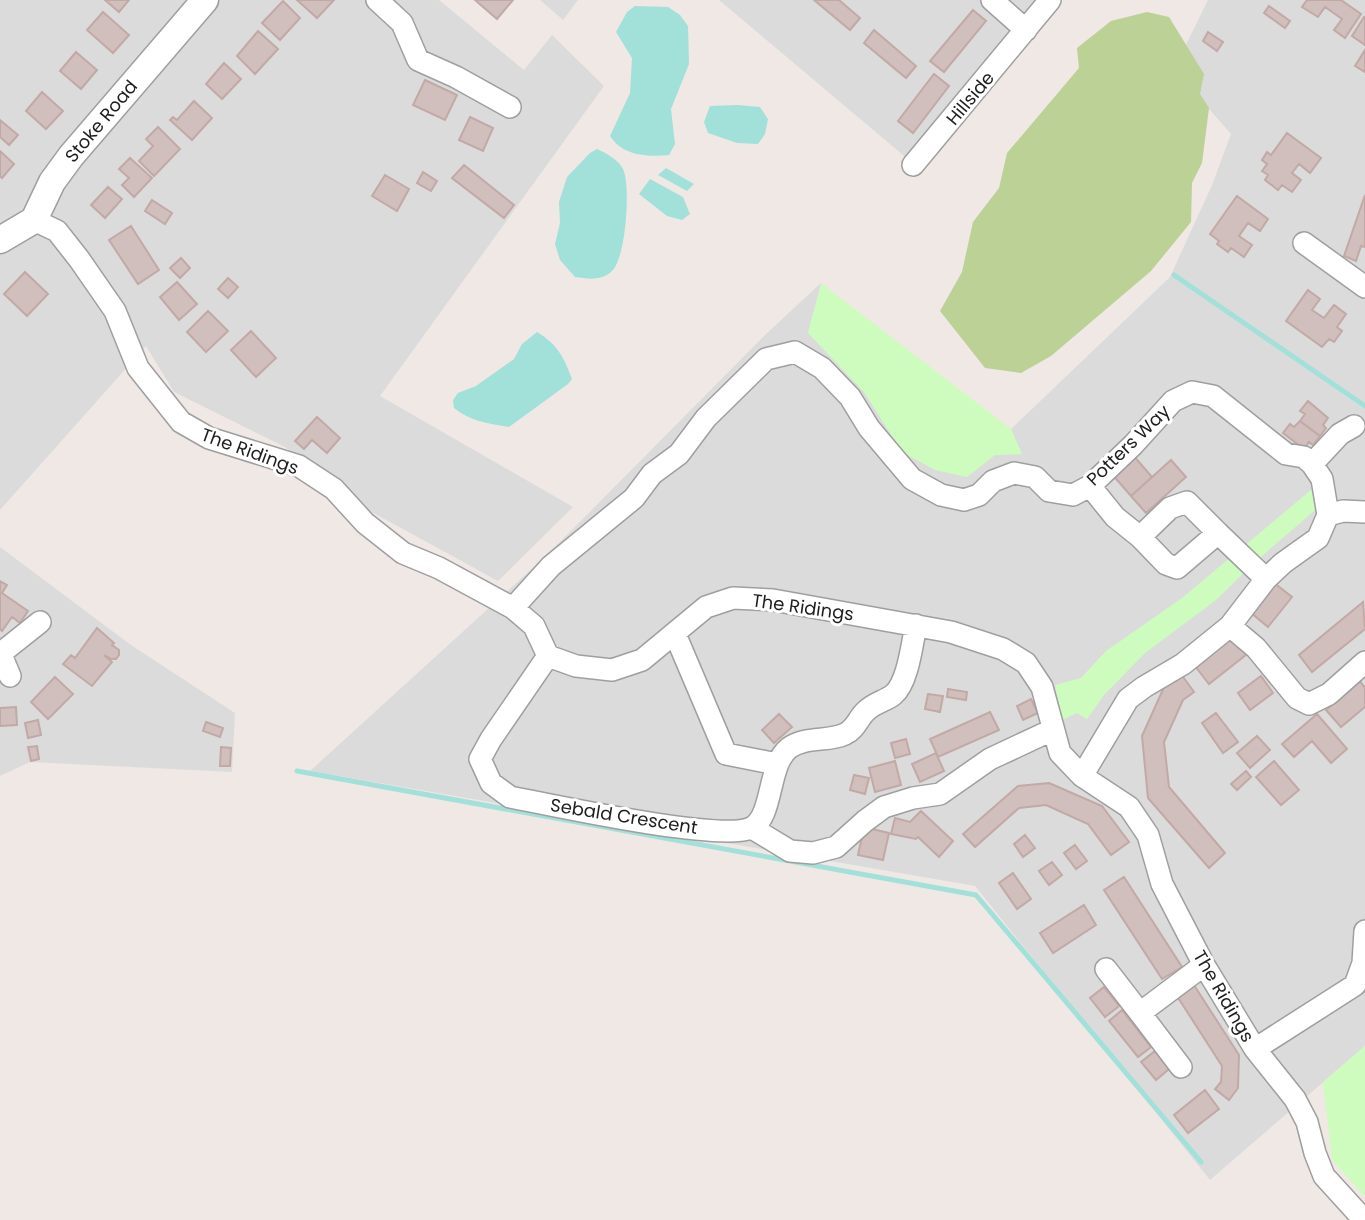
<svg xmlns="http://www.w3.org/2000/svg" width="1365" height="1220" font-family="Poppins,sans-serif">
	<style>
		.residential { fill: #dcdbdc }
		.forest { fill: #bbd196 }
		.park { fill: #cefcbe }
		.water { fill: #a2e0da }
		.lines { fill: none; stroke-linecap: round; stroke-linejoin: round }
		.stream { stroke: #a2e0da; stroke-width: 5 }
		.building { fill: #d0bfbd; stroke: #c2a9a5; stroke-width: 2 }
		.minor-casing { stroke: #9f9f9f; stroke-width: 24 }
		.tertiary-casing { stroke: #9f9f9f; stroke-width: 29 }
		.minor { stroke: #fff; stroke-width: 21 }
		.tertiary { stroke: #fff; stroke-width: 26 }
		.labels { text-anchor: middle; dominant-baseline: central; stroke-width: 6; stroke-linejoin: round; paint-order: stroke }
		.street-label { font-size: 18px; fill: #1e1e1e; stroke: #fff }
	</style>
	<rect width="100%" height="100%" fill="#f0e8e4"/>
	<path class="residential" d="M0 0H439L524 70 552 35 604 86 380 396 573 507 498 581 368 510 285 447 174 392 146 346 0 510Z
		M540 0H578L563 20Z
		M719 0H1038L910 161Z
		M1208 0H1365V1046L1210 1180 975 886 310 771 548 554 765 335 821 283 929 377 1011 429 1170 277 1212 185 1231 134 1174 69Z
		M0 547 131 645 235 713 232 772 30 762 0 776Z"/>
	<path class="forest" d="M1147 12 1169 17 1204 74 1200 94 1209 108 1202 163 1192 183 1191 222 1151 271 1051 356 1021 373 985 368 940 311 962 272 973 222 999 188 1007 153 1079 68 1077 48 1111 21Z"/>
	<path class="park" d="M821 283 1011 429 1022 454 995 455 967 477 935 470 902 452 864 392 808 333Z
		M1317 485 1322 504 1256 561 1216 600 1145 653 1104 695 1087 719 1077 713 1062 720 1055 685 1081 678 1106 651 1182 598Z
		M1365 1046V1197L1332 1160 1323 1082Z"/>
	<path class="water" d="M635 6 668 7 680 15 688 26 689 64 671 109 675 144 669 155C647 157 623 156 610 136L630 93 632 58 616 32 627 12Z
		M738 105 760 107 768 119 765 134 758 144 737 143 708 133 704 122 710 106Z
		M597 149C606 153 619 160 623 169 631 185 626 258 612 271 602 281 588 279 575 277L560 260 555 244 560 223 559 202 567 177 590 153Z
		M666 168 694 184 687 191 658 175Z
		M650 179 683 197 690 214 682 220 667 216 639 194Z
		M537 332C557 344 564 357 572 379L568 384 509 427C489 424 470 421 454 408L453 400 458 393 476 386 514 359 522 344Z"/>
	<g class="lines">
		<path class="stream" d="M1174 275 1365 406
			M297 771 976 895 1201 1162"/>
	</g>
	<path class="building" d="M105 0H129L119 12Z
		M297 0H334L317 18Z
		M475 0H513L497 19Z
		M814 0H839L860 18 850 30Z
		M1307 0H1341L1361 14 1345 38 1334 30 1342 19 1325 7 1318 17 1302 7Z
		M283 1 300 18 280 40 262 23Z
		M1269 6 1290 21 1285 28 1264 13Z
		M973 10 986 21 944 72 930 61Z
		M103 12 129 35 113 53 87 30Z
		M1364 17 1365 18V45L1352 36Z
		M874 30 916 66 906 78 864 43Z
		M258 31 278 49 255 74 237 56Z
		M1208 32 1223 42 1217 51 1203 41Z
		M1365 50V72L1355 66Z
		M76 52 97 70 81 89 60 71Z
		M224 63 241 79 222 99 206 84Z
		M934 74 949 86 913 133 898 121Z
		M425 80 457 95 445 120 413 105Z
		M42 92 63 111 46 129 26 111Z
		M194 101 212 118 192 140 170 120 173 117 177 120Z
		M470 117 493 128 483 151 459 140Z
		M0 120 18 135 9 145 0 137Z
		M158 127 180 149 154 176 139 161 153 146 146 139Z
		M1287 133 1321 158 1310 173 1299 164 1292 173 1301 180 1292 192 1282 185 1278 190 1265 180 1268 175 1262 171 1267 164 1262 160 1267 152 1271 155Z
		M0 151 14 164 2 178 0 176Z
		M130 158 152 178 134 197 122 185 129 178 119 169Z
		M464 165 514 205 504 218 452 178Z
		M423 172 437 181 431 191 417 183Z
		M385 175 409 189 397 211 372 196Z
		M108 187 122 199 105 218 91 205Z
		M1365 195V247L1361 246 1356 261 1344 256Z
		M1237 196 1268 219 1260 231 1248 223 1239 236 1252 245 1244 257 1231 248 1228 252 1217 244 1219 241 1210 234Z
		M152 200 172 213 165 224 145 211Z
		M131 226 159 270 138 284 109 240Z
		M181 258 190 268 180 278 170 268Z
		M25 272 48 294 27 316 4 294Z
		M228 278 238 287 228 298 218 289Z
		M177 282 197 304 179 320 160 297Z
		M1308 290 1320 299 1312 310 1324 318 1334 305 1346 314 1337 327 1342 331 1334 342 1329 339 1322 347 1286 321Z
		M208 311 228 331 206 352 187 332Z
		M251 331 276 358 256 377 231 350Z
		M1308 401 1328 418 1323 425 1326 428 1320 436 1300 421 1305 414 1300 411Z
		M317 417 340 438 327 453 312 440 304 449 295 441Z
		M1300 421 1320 436 1313 445 1309 442 1304 449 1283 433 1290 424 1294 427Z
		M1132 454 1152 477 1131 496 1111 473Z
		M1171 460 1186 477 1146 513 1131 496Z
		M0 581 7 585 2 593 28 611 20 623 12 617 2 631 0 629Z
		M1273 582 1292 597 1268 627 1250 612Z
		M1363 602 1365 629 1312 672 1299 655Z
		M97 628 114 643 112 645 119 650V655L116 659H111L104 655 112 662 92 686 63 664 71 655 75 658Z
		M1233 636 1247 654 1209 684 1195 666Z
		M1181 674 1194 692 1183 700 1164 742 1169 787 1225 853 1209 868 1148 798 1142 736 1165 685Z
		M1261 676 1273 693 1250 710 1238 693Z
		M55 677 73 694 48 719 31 702Z
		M1360 681 1365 688V707L1341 727 1326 710Z
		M948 689 967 692 966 700 947 697Z
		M928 694 943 696 940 712 925 709Z
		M1031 699 1038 713 1023 720 1017 706Z
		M16 707 17 725 0 726V708Z
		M990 712 999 730 938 757 930 739Z
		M1216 713 1238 742 1223 753 1202 723Z
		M779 714 792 727 774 743 762 730Z
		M1317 714 1347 749 1331 763 1312 741 1294 757 1282 744Z
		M38 720 41 735 28 738 25 723Z
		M206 722 223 728 220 737 203 731Z
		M1257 736 1270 750 1250 768 1237 753Z
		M906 739 910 754 895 758 891 743Z
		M37 746 39 759 31 761 28 747Z
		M221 747 231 748 230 766H220Z
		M936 753 944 771 920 782 912 764Z
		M895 761 901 785 875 792 869 768Z
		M1274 761 1299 790 1281 805 1256 777Z
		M1246 771 1251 777 1237 790 1231 784Z
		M854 775 869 778 865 794 850 790Z
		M1049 783 1102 806 1129 842 1111 855 1088 824 1046 805 1019 808 975 847 963 834 1018 786Z
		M921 811 953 841 939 857 918 837 916 839 891 834 895 818 910 822Z
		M864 827 889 833 883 860 858 855Z
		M1025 835 1035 848 1023 857 1014 844Z
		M1075 845 1087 861 1076 869 1064 853Z
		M1052 862 1062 875 1049 885 1039 871Z
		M1013 873 1031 899 1017 909 999 883Z
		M1124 877 1182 967 1162 979 1104 890Z
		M1084 905 1096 925 1053 953 1040 933Z
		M1192 982 1239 1055 1238 1088 1229 1100 1215 1089 1221 1082 1222 1066 1175 993Z
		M1104 987 1119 1006 1105 1017 1090 998Z
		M1122 1010 1151 1047 1138 1057 1109 1021Z
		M1155 1051 1169 1069 1156 1080 1141 1062Z
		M1205 1090 1219 1109 1188 1133 1174 1115Z"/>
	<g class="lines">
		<g class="minor-casing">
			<path id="minor" d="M377 0 402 23 418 60 456 77 510 107
				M992 0 1026 30
				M913 165 1050 0
				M34 220 57 231 79 259 115 311 138 368 181 422 209 438 299 466 334 489 365 523 403 553 439 568 513 608 534 626 548 656 576 666 612 670 642 660 706 607 733 598 773 600 951 632 1003 649 1026 663 1042 687 1060 753 1082 776 1129 807 1148 835 1162 884 1204 965 1255 1049 1295 1099 1307 1122 1315 1153 1324 1176 1364 1220
				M1304 243 1365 287
				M1312 464 1340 434 1354 426
				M1090 486 1115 517 1140 537 1166 564 1177 568 1218 533 1266 579
				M1328 515 1343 511 1365 512
				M1140 537 1170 508 1187 502 1218 533
				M513 608 551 566 634 498 652 474 679 454 706 418 766 359 795 352 822 368 850 397 869 428 912 479 941 495 964 500 979 495 993 481 1014 473 1035 477 1049 491 1073 495 1090 486 1133 445 1173 401 1192 392 1213 396 1286 454 1304 457 1312 464 1322 479 1328 515 1318 538 1283 563 1266 579 1230 626 1183 664 1144 687 1128 699 1082 776
				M1230 626 1256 648 1297 698 1309 704 1329 694 1365 662
				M675 634 726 754 777 764
				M0 652 10 676
				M1 653 40 622
				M548 656 491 739 480 759 491 783 510 797C552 805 720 842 751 828 774 817 767 765 789 748 805 736 829 742 845 734 856 729 858 718 866 711 874 703 885 701 893 695 908 683 912 644 916 625
				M752 828 790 851 813 853 836 847 865 821 884 807 913 798 940 794 990 759 1052 730
				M1106 969 1140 1013 1204 965
				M1140 1013 1181 1067
				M1255 1049 1355 985 1363 963 1365 931"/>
		</g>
		<g class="tertiary-casing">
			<path id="tertiary" d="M0 240 34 220 52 182 71 156 205 0"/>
		</g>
		<use href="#minor" class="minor"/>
		<use href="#tertiary" class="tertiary"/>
	</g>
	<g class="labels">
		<g class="street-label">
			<text transform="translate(970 98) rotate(-50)">Hillside</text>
			<text transform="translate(101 121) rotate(-50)">Stoke Road</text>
			<text transform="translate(1128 445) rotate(-44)">Potters Way</text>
			<text transform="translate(250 451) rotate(20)">The Ridings</text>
			<text transform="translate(803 607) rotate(8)">The Ridings</text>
			<text transform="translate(624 816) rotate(9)">Sebald Crescent</text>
			<text transform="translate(1224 996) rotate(60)">The Ridings</text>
		</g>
	</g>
</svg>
